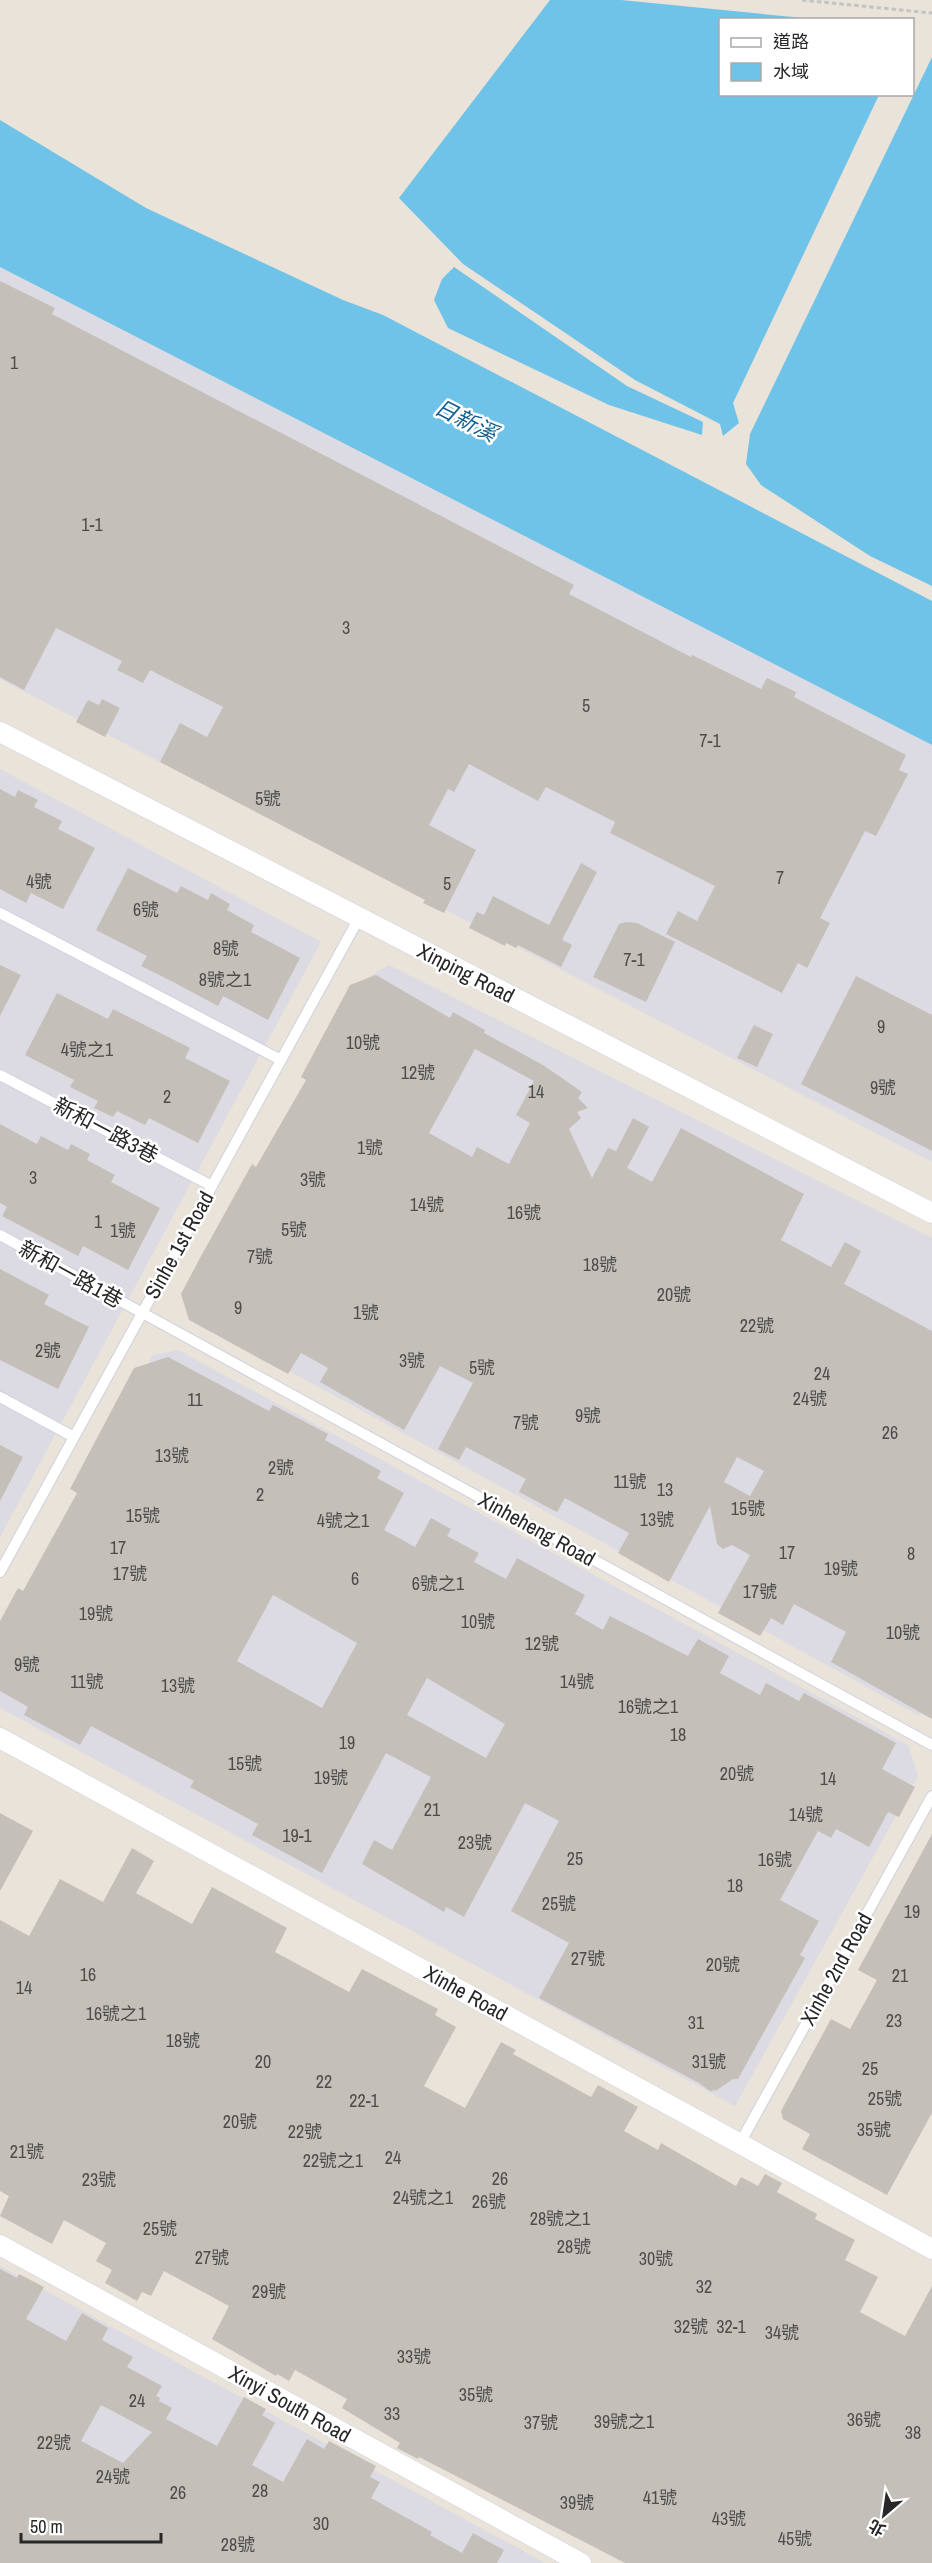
<svg xmlns="http://www.w3.org/2000/svg" width="932" height="2563" font-family="'Archivo Narrow','Noto Sans TC',sans-serif">
	<style>
		.industrial { fill: #dcdae2 }
		.water { fill: #6fc3e8 }
		.building { fill: #c4c0b9; fill-rule: evenodd }
		.lines { fill: none; stroke-linecap: round; stroke-linejoin: round }
		.service-casing { stroke: #ced1e0; stroke-width: 12 }
		.minor-casing { stroke: #ced1e0; stroke-width: 21 }
		.path { stroke: #c3c3c3; stroke-width: 3; stroke-dasharray: 4.5 3; stroke-linecap: butt }
		.service { stroke: #fff; stroke-width: 10 }
		.minor { stroke: #fff; stroke-width: 20 }
		.labels { text-anchor: middle; dominant-baseline: central; stroke-width: 5; stroke-linejoin: round; paint-order: stroke }
		.number-label { font-size: 18px; fill: #4e4d4c }
		.street-label { font-size: 21px; fill: #272727; stroke: #fff }
		.water-label { font-size: 22px; font-style: italic; fill: #135f8f; stroke: #fff }
	</style>
	<rect width="100%" height="100%" fill="#e9e3d9"/>
	<path class="industrial" d="M0 267 932 745V1162L0 679Z
		M0 769 321 942 0 1537Z
		M389 965 932 1238V1712L918 1715 204 1324 357 984Z
		M178 1350 908 1745 918 1776 735 2106 0 1708V1649L153 1355Z
		M0 2266 545 2563H0Z"/>
	<path class="water" d="M550 0H621L814 19 720 20V94L879 95 733 403 739 423 723 436 720 424 635 380 463 264 399 198Z
		M932 57V586L870 556 761 485 746 464 750 434Z
		M0 120 146 208 343 300 383 315 932 601V745L0 267Z
		M454 267 627 386 703 422 702 435 609 405 448 328 434 300 442 279Z"/>
	<path class="building" d="M0 281 55 308 52 314 574 585 569 594 691 657 692 655 761 689 767 678 796 692 794 697 906 755 899 770 908 774 876 836 865 831 820 918 830 923 807 968 798 963 782 993 666 934 678 911 697 921 715 886 610 833 615 822 546 787 538 801 469 764 454 792 448 789 429 825 476 850 444 913 423 903 425 900 160 762 180 723 207 737 223 707 150 670 143 683 117 670 122 661 56 628 24 690 0 677Z
		M102 699 120 708 105 737 76 722 88 700 99 705Z
		M0 789 15 797 18 790 38 800 34 807 62 821 58 829 95 848 63 909 31 893 26 903 0 889Z
		M581 863 597 872 562 940 572 945 561 967 518 945 516 948 506 943 505 946 469 928 477 912 484 915 493 896 549 925Z
		M128 868 177 893 181 886 208 900 211 893 230 904 227 910 254 925 251 932 300 958 268 1020 223 996 218 1006 177 984 141 966 147 956 96 930Z
		M626 922 637 923 675 942 646 1002 593 977 619 924Z
		M0 965 21 975 0 1016Z
		M376 975 450 1018 453 1012 485 1030 484 1033 543 1065 582 1092 578 1098 588 1108 577 1112 581 1118 569 1129 592 1178 608 1148 616 1151 633 1118 649 1127 627 1168 652 1182 681 1128 804 1194 781 1240 831 1267 845 1242 861 1251 844 1284 932 1331V1719L831 1662 846 1632 794 1604 783 1625 771 1618 760 1636 718 1613 750 1555 732 1545 723 1549 717 1544 710 1506 669 1582 618 1553 629 1533 565 1498 557 1512 519 1492 526 1479 466 1447 459 1460 438 1449 473 1383 440 1366 404 1430 320 1382 328 1368 301 1353 288 1374 189 1320 181 1294 200 1258 252 1164 256 1167 306 1080 301 1077 350 985ZM475 1049 534 1081 516 1115 530 1123 509 1164 477 1147 472 1157 429 1133ZM737 1457 764 1471 750 1496 724 1482Z
		M856 976 932 1015V1151L801 1084Z
		M57 993 108 1019 113 1009 190 1048 185 1058 230 1081 198 1143 149 1118 145 1125 117 1111 113 1117 94 1108 98 1101 70 1087 74 1080 25 1055Z
		M754 1025 773 1034 757 1067 737 1058Z
		M0 1124 37 1144 41 1136 68 1150 71 1144 90 1154 87 1160 115 1175 111 1182 160 1208 128 1270 83 1246 78 1256 2 1216 7 1207 0 1203Z
		M0 1269 49 1295 44 1304 89 1327 58 1389 0 1360Z
		M168 1357 269 1411 273 1405 328 1434 325 1440 381 1471 377 1478 404 1493 384 1530 415 1547 431 1518 451 1529 447 1536 479 1553 474 1562 506 1579 517 1558 585 1595 575 1614 603 1630 610 1616 688 1656 698 1639 729 1656 720 1673 760 1695 766 1683 799 1701 804 1693 896 1743 882 1769 915 1787 899 1817 888 1812 869 1847 836 1829 831 1838 818 1831 780 1900 819 1921 800 1955 805 1958 738 2079H733L717 2090 710 2091 699 2083 539 1998 569 1943 511 1911 559 1821 525 1803 464 1917 446 1907 444 1912 362 1864 374 1840 392 1850 431 1777 386 1753 322 1873 252 1835 258 1824 190 1787 194 1781 91 1726 80 1745 24 1715 28 1707 0 1691V1621L18 1588 23 1591 77 1493 70 1489 134 1368ZM273 1595 357 1643 322 1708 237 1661ZM427 1678 505 1724 486 1758 407 1715Z
		M0 1445 23 1457 0 1501Z
		M0 1813 33 1831 0 1891Z
		M932 1834V2113L887 2195 802 2149 810 2134 783 2119 781 2111 831 2019 850 2029 877 1980 858 1970Z
		M132 1848 154 1861 136 1893 192 1924 212 1887 287 1928 275 1952 349 1992 362 1969 438 2009 435 2015 456 2027 424 2086 465 2108 501 2042 516 2050 513 2054 591 2097 598 2085 638 2107 624 2131 658 2150 661 2143 736 2186 741 2177 758 2186 765 2174 782 2183 777 2192 817 2214 815 2219 855 2240 845 2260 878 2277 860 2312 905 2336 932 2286V2563H625L419 2457 418 2459 397 2448 400 2443 342 2408 347 2399 295 2370 289 2381 277 2374 276 2376 212 2339 229 2306 164 2271 151 2296 142 2292 137 2301 105 2283 112 2270 96 2261 106 2243 64 2220 52 2244 0 2216 9 2196 0 2191V1920L29 1936 60 1879 103 1902Z
		M0 2269 17 2278 19 2274 44 2287 26 2319 66 2341 82 2313 108 2328 102 2340 133 2357 127 2367 162 2386 156 2396 160 2398 159 2401 172 2408 166 2419 217 2446 244 2397 266 2409 262 2415 275 2423 252 2465 283 2482 307 2439 324 2449 329 2441 376 2466 370 2477 380 2482 371 2498 432 2532 430 2535 462 2553 473 2533 504 2550 497 2563H0ZM101 2405 152 2432 123 2463 81 2441Z"/>
	<g class="lines">
		<g class="service-casing">
			<path id="service" d="M0 913 281 1060
				M0 1075 212 1186
				M0 1235 932 1745
				M0 1397 74 1437
				M0 1572 359 918
				M740 2143 932 1796"/>
		</g>
		<g class="minor-casing">
			<path id="minor" d="M0 732 932 1213
				M0 1738 932 2249
				M0 2245 581 2563"/>
		</g>
		<path class="path" d="M802 0 932 13"/>
		<use href="#service" class="service"/>
		<use href="#minor" class="minor"/>
	</g>
	<g class="labels">
		<g class="number-label">
			<text x="14" y="362">1</text>
			<text x="92" y="524">1-1</text>
			<text x="346" y="627">3</text>
			<text x="586" y="705">5</text>
			<text x="710" y="740">7-1</text>
			<text x="268" y="798">5號</text>
			<text x="780" y="877">7</text>
			<text x="39" y="881">4號</text>
			<text x="447" y="883">5</text>
			<text x="146" y="909">6號</text>
			<text x="226" y="948">8號</text>
			<text x="634" y="959">7-1</text>
			<text x="225" y="979">8號之1</text>
			<text x="881" y="1026">9</text>
			<text x="363" y="1042">10號</text>
			<text x="87" y="1049">4號之1</text>
			<text x="418" y="1072">12號</text>
			<text x="883" y="1087">9號</text>
			<text x="536" y="1091">14</text>
			<text x="167" y="1096">2</text>
			<text x="370" y="1147">1號</text>
			<text x="33" y="1177">3</text>
			<text x="313" y="1179">3號</text>
			<text x="427" y="1204">14號</text>
			<text x="524" y="1212">16號</text>
			<text x="98" y="1221">1</text>
			<text x="294" y="1229">5號</text>
			<text x="123" y="1230">1號</text>
			<text x="260" y="1256">7號</text>
			<text x="600" y="1264">18號</text>
			<text x="674" y="1294">20號</text>
			<text x="238" y="1307">9</text>
			<text x="366" y="1312">1號</text>
			<text x="757" y="1325">22號</text>
			<text x="48" y="1350">2號</text>
			<text x="412" y="1360">3號</text>
			<text x="482" y="1367">5號</text>
			<text x="822" y="1373">24</text>
			<text x="810" y="1398">24號</text>
			<text x="195" y="1399">11</text>
			<text x="588" y="1415">9號</text>
			<text x="526" y="1422">7號</text>
			<text x="890" y="1432">26</text>
			<text x="172" y="1455">13號</text>
			<text x="281" y="1467">2號</text>
			<text x="630" y="1481">11號</text>
			<text x="665" y="1489">13</text>
			<text x="260" y="1494">2</text>
			<text x="748" y="1508">15號</text>
			<text x="143" y="1515">15號</text>
			<text x="657" y="1519">13號</text>
			<text x="343" y="1520">4號之1</text>
			<text x="118" y="1547">17</text>
			<text x="787" y="1552">17</text>
			<text x="911" y="1553">8</text>
			<text x="841" y="1568">19號</text>
			<text x="130" y="1573">17號</text>
			<text x="355" y="1578">6</text>
			<text x="438" y="1583">6號之1</text>
			<text x="760" y="1591">17號</text>
			<text x="96" y="1613">19號</text>
			<text x="478" y="1621">10號</text>
			<text x="903" y="1632">10號</text>
			<text x="542" y="1643">12號</text>
			<text x="27" y="1664">9號</text>
			<text x="87" y="1681">11號</text>
			<text x="577" y="1681">14號</text>
			<text x="178" y="1685">13號</text>
			<text x="648" y="1706">16號之1</text>
			<text x="678" y="1734">18</text>
			<text x="347" y="1742">19</text>
			<text x="245" y="1763">15號</text>
			<text x="737" y="1773">20號</text>
			<text x="331" y="1777">19號</text>
			<text x="828" y="1778">14</text>
			<text x="432" y="1809">21</text>
			<text x="806" y="1814">14號</text>
			<text x="297" y="1835">19-1</text>
			<text x="475" y="1842">23號</text>
			<text x="575" y="1858">25</text>
			<text x="775" y="1859">16號</text>
			<text x="735" y="1885">18</text>
			<text x="559" y="1903">25號</text>
			<text x="912" y="1911">19</text>
			<text x="588" y="1958">27號</text>
			<text x="723" y="1964">20號</text>
			<text x="88" y="1974">16</text>
			<text x="900" y="1975">21</text>
			<text x="24" y="1987">14</text>
			<text x="116" y="2013">16號之1</text>
			<text x="894" y="2020">23</text>
			<text x="696" y="2022">31</text>
			<text x="183" y="2040">18號</text>
			<text x="263" y="2061">20</text>
			<text x="709" y="2061">31號</text>
			<text x="870" y="2068">25</text>
			<text x="324" y="2081">22</text>
			<text x="885" y="2098">25號</text>
			<text x="364" y="2100">22-1</text>
			<text x="240" y="2121">20號</text>
			<text x="874" y="2129">35號</text>
			<text x="305" y="2131">22號</text>
			<text x="27" y="2151">21號</text>
			<text x="393" y="2157">24</text>
			<text x="333" y="2160">22號之1</text>
			<text x="500" y="2178">26</text>
			<text x="99" y="2179">23號</text>
			<text x="423" y="2197">24號之1</text>
			<text x="489" y="2201">26號</text>
			<text x="560" y="2218">28號之1</text>
			<text x="160" y="2228">25號</text>
			<text x="574" y="2246">28號</text>
			<text x="212" y="2257">27號</text>
			<text x="656" y="2258">30號</text>
			<text x="704" y="2286">32</text>
			<text x="269" y="2291">29號</text>
			<text x="691" y="2326">32號</text>
			<text x="731" y="2326">32-1</text>
			<text x="782" y="2332">34號</text>
			<text x="414" y="2356">33號</text>
			<text x="476" y="2394">35號</text>
			<text x="137" y="2400">24</text>
			<text x="392" y="2413">33</text>
			<text x="864" y="2419">36號</text>
			<text x="624" y="2421">39號之1</text>
			<text x="541" y="2422">37號</text>
			<text x="913" y="2432">38</text>
			<text x="54" y="2442">22號</text>
			<text x="113" y="2476">24號</text>
			<text x="260" y="2490">28</text>
			<text x="178" y="2492">26</text>
			<text x="660" y="2497">41號</text>
			<text x="577" y="2502">39號</text>
			<text x="729" y="2518">43號</text>
			<text x="321" y="2523">30</text>
			<text x="795" y="2538">45號</text>
			<text x="238" y="2544">28號</text>
		</g>
		<g class="street-label">
			<text transform="translate(466 973) rotate(27)">Xinping Road</text>
			<text transform="translate(106 1130) rotate(28)">新和一路3巷</text>
			<text transform="translate(179 1245) rotate(-61)">Sinhe 1st Road</text>
			<text transform="translate(71 1274) rotate(29)">新和一路1巷</text>
			<text transform="translate(537 1529) rotate(29)">Xinheheng Road</text>
			<text transform="translate(836 1969) rotate(-61)">Xinhe 2nd Road</text>
			<text transform="translate(466 1993) rotate(29)">Xinhe Road</text>
			<text transform="translate(290 2404) rotate(29)">Xinyi South Road</text>
		</g>
		<g class="water-label">
			<text transform="translate(466 420) rotate(27)">日新溪</text>
		</g>
	</g>
	<rect x="719" y="18" width="195" height="78" fill="#ffffff" stroke="#a9a9a9" stroke-width="1.5"/>
	<rect x="731" y="38" width="30" height="9" fill="#ffffff" stroke="#a9a9a9" stroke-width="1.5"/>
	<text x="773" y="48" font-size="18" fill="#272727">道路</text>
	<rect x="731" y="63" width="30" height="18" fill="#6fc3e8" stroke="#a9a9a9" stroke-width="1.5"/>
	<text x="773" y="78" font-size="18" fill="#272727">水域</text>
	<g transform="translate(884 2515) rotate(209)" stroke="#ffffff" stroke-width="4.5" paint-order="stroke">
	<path d="M0-4.5L10 22L0 15L-10 22Z" fill="#272727"/>
	<text y="-9" font-size="16" font-weight="bold" text-anchor="middle" fill="#272727">北</text>
	</g>
	<path d="M21 2533v9h140v-9" fill="none" stroke="#272727" stroke-width="3"/>
	<text x="30" y="2533" font-size="18" fill="#272727" stroke="#ffffff" stroke-width="4.5" paint-order="stroke">50 m</text>
</svg>
